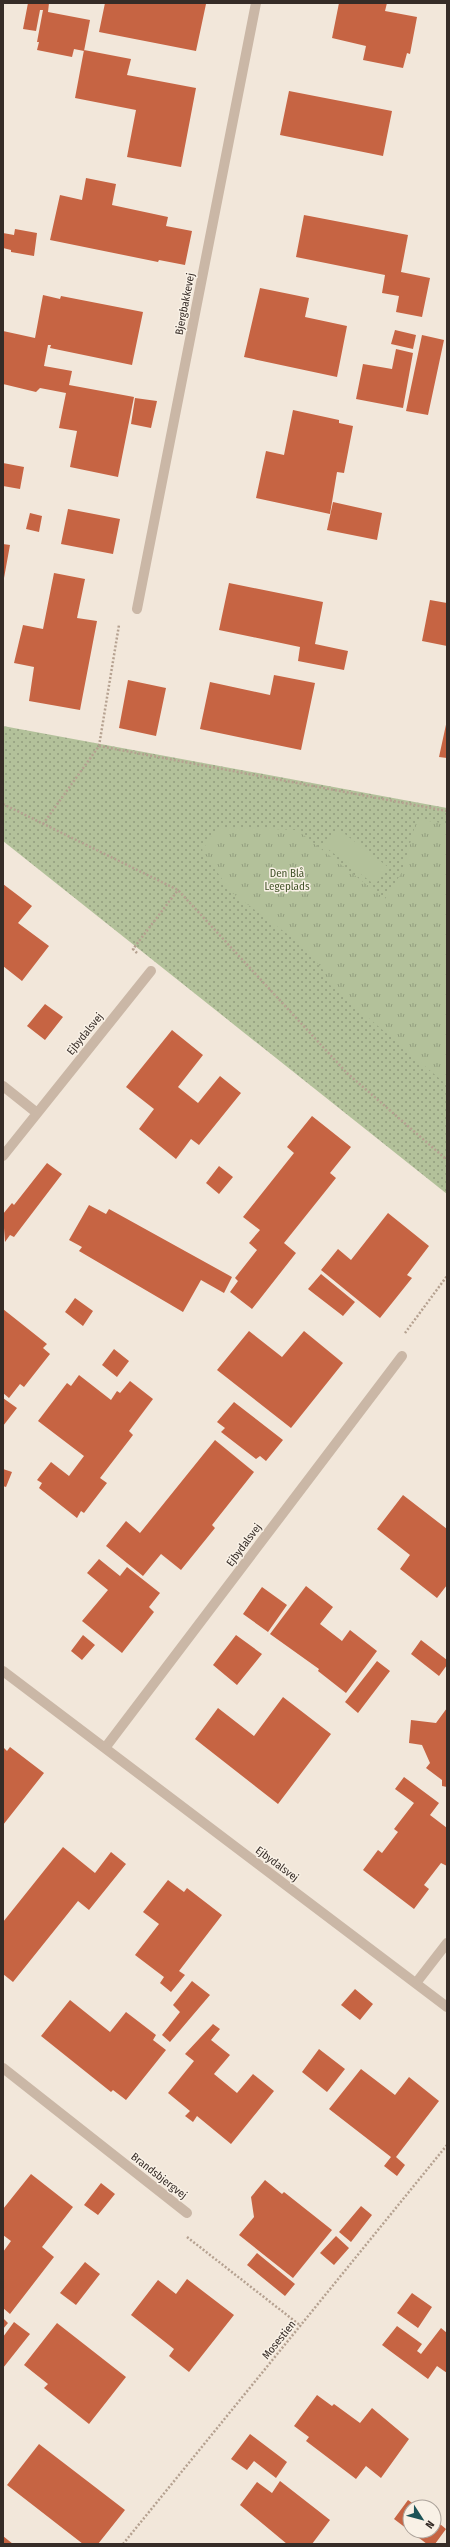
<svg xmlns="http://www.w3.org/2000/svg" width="450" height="2547" font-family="'Fira Sans Condensed',sans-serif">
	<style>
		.grass { fill: url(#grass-dots) }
		.park { fill: url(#park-tufts) }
		.pitch { fill: #b3c19a }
		.building { fill: #c66443 }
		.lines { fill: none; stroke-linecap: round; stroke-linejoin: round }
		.path { stroke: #b5a190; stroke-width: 2.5; stroke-dasharray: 2 2; stroke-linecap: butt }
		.street { stroke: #cab7a6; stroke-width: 10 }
		.labels { text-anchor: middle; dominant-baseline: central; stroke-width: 3; stroke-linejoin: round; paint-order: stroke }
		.street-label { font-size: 11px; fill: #362c27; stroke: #f9f1e6 }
		.park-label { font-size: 11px; fill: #44542b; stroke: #f9f1e6 }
	</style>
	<defs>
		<pattern id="grass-dots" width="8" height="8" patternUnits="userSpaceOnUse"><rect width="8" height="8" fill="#b3c19a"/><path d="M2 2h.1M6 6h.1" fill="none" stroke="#929d7e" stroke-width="1.8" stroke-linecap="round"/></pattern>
		<pattern id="park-tufts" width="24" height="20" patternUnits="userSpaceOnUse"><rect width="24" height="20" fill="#b3c19a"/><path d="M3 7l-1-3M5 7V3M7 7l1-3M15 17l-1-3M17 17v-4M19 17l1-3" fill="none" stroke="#929d7e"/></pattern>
	</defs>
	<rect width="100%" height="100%" fill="#f2e7da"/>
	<path class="grass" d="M3 726 447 808V1194L3 841Z"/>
	<path class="park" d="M417 819 447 824V1085L330 985 322 968 294 939 231 892 202 850 219 827 297 830 385 899 402 872Z"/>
	<path class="pitch" d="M337 828 388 867 375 885 324 846Z"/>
	<path class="building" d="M28 3H49L48 12 90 20 84 51 74 49 72 57 37 50 39 42H37L43 10H40L36 31 23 29Z
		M105 3 206 4 196 51 99 32Z
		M339 3H387L385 11 417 17 410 54 407 53 403 68 363 60 366 46 332 38Z
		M84 50 131 59 127 75 196 88 181 167 127 157 136 110 75 98Z
		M289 91 392 111 383 156 280 135Z
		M86 178 116 184 112 205 168 217 166 226 192 231 185 265 159 260 158 262 50 240 60 195 82 200Z
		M304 215 408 235 401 272 430 278 422 317 396 312 399 296 382 293 385 275 296 257Z
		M15 229 37 233 34 256 11 252V250L3 248V233L14 235Z
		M260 288 309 298 305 317 347 326 337 377 244 357Z
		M43 295 60 299 61 296 143 312 132 365 50 348 51 345H48L44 366 72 371 69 385 134 397 118 477 70 467 77 431 59 428 66 393 40 388 36 392 3 384V331L35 338Z
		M395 330 416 335 413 349 391 344Z
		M422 335 444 340 428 415 406 411Z
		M396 349 413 353 403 408 356 399 363 364 392 369Z
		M135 398 157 401 151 428 131 424Z
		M293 410 339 420V423L353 426 344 473 337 472 330 514 256 498 266 451 284 455Z
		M3 463 24 467 20 489 3 486Z
		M333 502 382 513 377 540 327 530Z
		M68 509 120 519 113 554 61 544Z
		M30 513 42 516 39 532 26 529Z
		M3 544 10 545 4 578H3Z
		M54 573 85 579 77 618 97 621 80 710 29 701 34 667 14 663 23 625 43 629Z
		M229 583 323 602 315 644 348 651 344 670 298 661 300 647 219 630Z
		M430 600 447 603V646L422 641Z
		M274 675 315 683 301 750 200 729 210 682 270 695Z
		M128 680 166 688 156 736 119 728Z
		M447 720V758L439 757Z
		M3 884 32 906 18 923 49 946 22 981 3 966Z
		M45 1004 63 1017 45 1040 27 1026Z
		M172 1030 203 1055 178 1087 198 1103 220 1076 241 1093 199 1145 191 1139 176 1159 139 1129 154 1109 126 1087Z
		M312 1116 351 1147 330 1173 336 1178 284 1243 296 1253 252 1309 230 1292 238 1281 235 1278 257 1250 249 1243 260 1230 243 1217 294 1153 287 1147Z
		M47 1163 62 1174 14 1237 10 1235 5 1242 3 1214 12 1203 14 1205Z
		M219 1166 233 1177 219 1194 206 1183Z
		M89 1205 106 1214 109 1209 232 1277 224 1293 201 1280 183 1312 79 1251 82 1247 69 1240Z
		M388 1213 429 1246 407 1275 412 1278 380 1318 321 1270 338 1249 351 1260Z
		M321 1274 355 1302 343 1316 308 1289Z
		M75 1298 93 1311 83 1326 65 1312Z
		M3 1309 47 1344 43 1348 50 1354 24 1387 20 1384 9 1398 3 1393Z
		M249 1331 282 1357 304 1331 343 1363 291 1428 217 1370Z
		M114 1349 129 1361 117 1377 102 1365Z
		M79 1375 111 1400 117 1391 120 1393 130 1381 153 1399 129 1431 133 1435 100 1478 107 1483 84 1513 81 1511 77 1518 39 1488 42 1483 37 1480 51 1462 69 1476 84 1456 38 1421 67 1383 71 1386Z
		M3 1398 17 1408 3 1426Z
		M234 1402 283 1440 266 1461 260 1456 256 1459 221 1432 225 1428 217 1422Z
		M215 1440 254 1472 212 1525 215 1528 181 1570 161 1554 143 1576 106 1546 126 1521 140 1533Z
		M3 1469 12 1472 6 1487 3 1486Z
		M403 1495 447 1529V1585L437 1598 400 1569 410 1555 377 1529Z
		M99 1559 120 1576 127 1567 160 1593 149 1607 154 1612 122 1653 82 1621 108 1590 87 1573Z
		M306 1586 333 1607 320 1624 342 1641 350 1630 377 1651 346 1693 318 1671 319 1669 270 1634Z
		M262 1587 287 1605 268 1632 243 1614Z
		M83 1635 95 1645 82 1660 71 1651Z
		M236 1635 262 1654 237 1685 213 1665Z
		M421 1640 447 1660V1665L439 1676 411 1654Z
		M377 1661 390 1671 358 1713 345 1702Z
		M283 1697 331 1734 278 1804 195 1739 218 1708 254 1736Z
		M447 1708V1787L442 1786V1780L426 1768 430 1763 422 1745 409 1743 411 1720 436 1723Z
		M3 1747 7 1751 10 1747 44 1773 3 1825Z
		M404 1777 439 1803 430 1815 447 1828V1866L441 1863 424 1885 429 1889 414 1909 363 1870 378 1850 382 1853 398 1832 394 1829 414 1803 395 1789Z
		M63 1847 95 1873 111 1852 126 1864 89 1910 78 1901 13 1982 3 1974V1922Z
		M168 1880 184 1892 187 1888 222 1915 179 1971 185 1975 171 1992 160 1983 164 1977 135 1955 159 1924 143 1912Z
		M192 1981 210 1995 170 2042 162 2035 180 2012 173 2005Z
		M355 1989 373 2004 360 2020 341 2005Z
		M70 2000 110 2032 126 2012 156 2035 153 2040 166 2050 126 2100 113 2090 111 2092 41 2036Z
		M213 2024 220 2029 211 2040 230 2055 214 2074 237 2093 253 2074 274 2091 231 2144 197 2116 193 2122 185 2116 190 2111 168 2093 194 2061 185 2054Z
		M319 2049 345 2069 327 2092 302 2072Z
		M361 2069 395 2095 409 2077 439 2101 396 2157 405 2165 397 2176 384 2166 391 2157 329 2109Z
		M31 2174 73 2207 42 2247 54 2257 10 2314 3 2308V2252L11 2241 3 2235V2209Z
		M265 2180 282 2194 284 2192 332 2230 293 2278 239 2235 254 2217 251 2197Z
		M101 2183 115 2194 98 2215 84 2205Z
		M361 2206 372 2215 351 2242 339 2232Z
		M336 2236 349 2248 334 2265 320 2253Z
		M257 2253 295 2284 285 2296 247 2265Z
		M85 2262 100 2274 76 2305 60 2293Z
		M187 2279 234 2315 189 2372 169 2356 174 2349 131 2315 158 2280 176 2294Z
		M412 2293 432 2307 418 2328 397 2313Z
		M3 2318 8 2323 3 2329Z
		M14 2322 30 2334 3 2368V2337Z
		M57 2323 126 2377 89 2424 44 2388 48 2384 24 2365Z
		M397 2326 422 2344 417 2351 421 2354 441 2328 447 2333V2373L437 2366 428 2379 382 2345Z
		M317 2395 332 2406 334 2404 360 2423 372 2408 409 2439 381 2478 366 2466 356 2479 306 2441 309 2437 294 2426Z
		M250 2434 287 2462 276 2478 254 2461 247 2470 231 2459Z
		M39 2444 125 2510 98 2544H83L7 2485Z
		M280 2481 330 2520 312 2544H287L240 2505 257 2482 272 2493Z
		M408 2500 418 2507H410V2531H434V2519L446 2529 435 2544H427L394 2519Z
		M3 2536 13 2544H3Z"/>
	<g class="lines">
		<path class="path" d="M99 746 447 811
			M3 804 178 890 347 1073 447 1160
			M43 824 99 746 119 625
			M137 953 133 949 178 890
			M405 1333 447 1276
			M187 2237 301 2326
			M123 2544 447 2145"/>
		<path class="street" d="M137 609 256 3
			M3 1086 37 1113
			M3 1156 151 971
			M3 1671 447 2007
			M105 1748 402 1356
			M416 1983 447 1943
			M3 2068 187 2213"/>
	</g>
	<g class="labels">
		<g class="street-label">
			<text transform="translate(185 304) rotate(-79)">Bjergbakkevej</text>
			<text transform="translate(85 1034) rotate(-51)">Ejbydalsvej</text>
			<text transform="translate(244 1545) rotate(-53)">Ejbydalsvej</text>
			<text transform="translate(277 1864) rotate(37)">Ejbydalsvej</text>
			<text transform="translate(159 2176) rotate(38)">Brandsbjergvej</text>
			<text transform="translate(279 2340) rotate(-51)">Mosestien</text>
		</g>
		<g class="park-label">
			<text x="287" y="873">Den Blå<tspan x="287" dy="13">Legeplads</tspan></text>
		</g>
	</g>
	<rect width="450" height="2547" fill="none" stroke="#362c27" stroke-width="8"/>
	<g transform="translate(422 2519) rotate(126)"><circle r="19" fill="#f9f1e6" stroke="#aba29a"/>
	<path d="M0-3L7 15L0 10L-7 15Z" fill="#1c5357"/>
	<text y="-6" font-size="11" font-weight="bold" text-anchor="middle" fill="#362c27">N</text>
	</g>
</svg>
